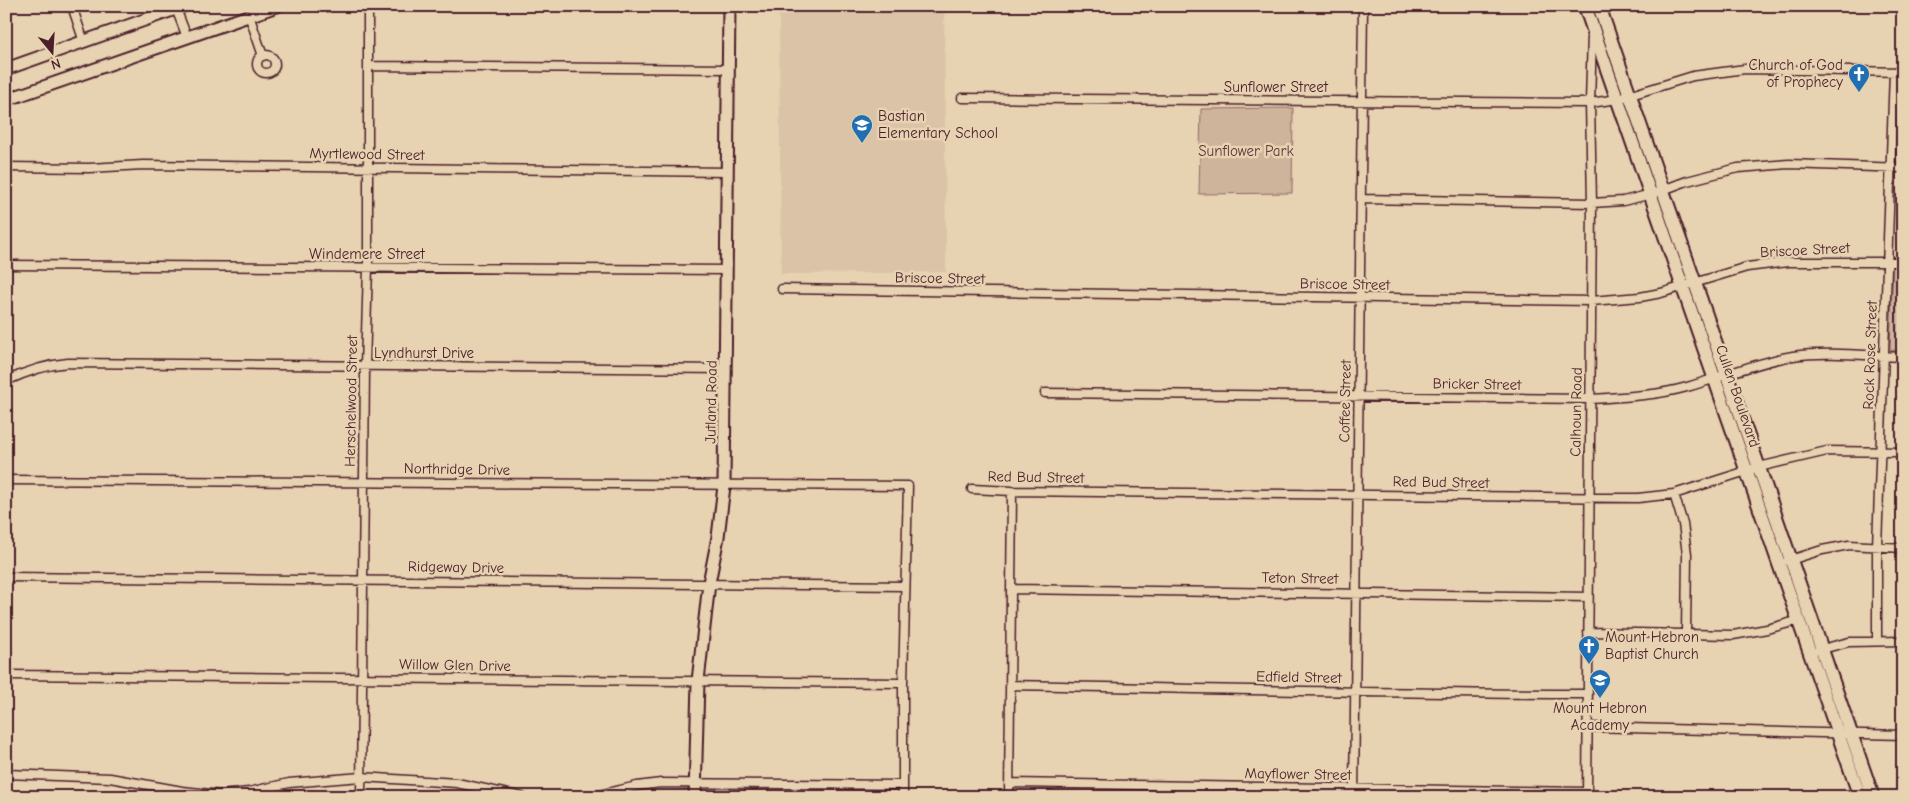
<svg xmlns="http://www.w3.org/2000/svg" width="1909" height="803" font-family="'Comic Neue',sans-serif">
	<style>
		.built { fill: #dac3a6 }
		.green { fill: #ceb49b; stroke: #8c6a63 }
		.lines { fill: none; stroke-linecap: round; stroke-linejoin: round }
		.street-casing { stroke: #4a1f2b; stroke-width: 11 }
		.secondary-casing { stroke: #4a1f2b; stroke-width: 15 }
		.primary-casing { stroke: #4a1f2b; stroke-width: 16 }
		.street { stroke: #e7d2b1; stroke-width: 8 }
		.secondary { stroke: #e7d2b1; stroke-width: 11 }
		.primary { stroke: #e7d2b1; stroke-width: 12 }
		.labels { text-anchor: middle; dominant-baseline: central; stroke-width: 5; stroke-linejoin: round; paint-order: stroke }
		.poi-label { font-size: 15px; fill: #4a1f2b; stroke: #e7d2b1; text-anchor: start }
		.street-label { font-size: 15px; fill: #4a1f2b; stroke: #e7d2b1 }
		.park-label { font-size: 15px; fill: #5e353c; stroke: #e7d2b1 }
	</style>
	<rect width="100%" height="100%" fill="#e7d2b1"/>
	<filter id="ink" filterUnits="userSpaceOnUse"><feTurbulence type="fractalNoise" baseFrequency=".02" numOctaves="2"/><feDisplacementMap in="SourceGraphic" scale="10" xChannelSelector="R" yChannelSelector="G"/><feConvolveMatrix kernelMatrix="1 2 1 2 8 2 1 2 1" color-interpolation-filters="sRGB"/></filter>
	<g filter="url(#ink)">
		<path class="built" d="M779 6H944L946 272 781 274Z"/>
		<path class="green" d="M1293 108 1292 193 1199 194 1201 109Z
			M1893 266 1903 267V351L1890 350Z"/>
		<g class="lines">
			<g class="street-casing">
				<path id="street" d="M72 6 84 42
					M175 6 187 37
					M249 15 263 56
					M257 64a9 9 0 1 1 18 0a9 9 0 1 1-18 0Z
					M368 66 729 69
					M962 98 1590 103 1618 99 1693 76 1745 69 1903 72
					M6 167 89 168 143 165 728 172
					M1361 199 1592 203 1623 201 1652 194 1687 181 1738 168 1789 164 1903 168
					M6 265 727 270
					M782 289 1591 301 1640 297 1661 293 1747 267 1788 262H1903
					M6 381C27 371 45 365 68 363L726 369
					M1045 393 1590 399C1623 397 1655 396 1687 387 1723 377 1756 362 1793 356 1827 351 1868 356 1903 357
					M6 480 908 486 903 683V797
					M972 489 1012 491 1638 498 1674 494 1759 467 1827 451 1903 452
					M1674 494 1683 524 1687 554 1686 634
					M1787 561 1822 550 1849 545 1903 548
					M6 577 905 586
					M1012 589 1588 597
					M1588 632 1733 635 1767 629 1800 620
					M1877 640V547L1894 72
					M1818 650 1849 642 1903 641
					M6 675 903 683
					M1010 685C1202 689 1395 694 1588 694
					M1588 727 1903 735
					M6 774 110 778 182 791 221 795 249 792 289 783 361 777 457 783 522 797
					M1009 783 1586 792
					M361 797 365 367 368 268V6
					M590 797 637 786 661 783 903 785
					M1009 797 1012 491
					M1354 797 1363 6
					M1587 797 1592 203 1590 103 1592 34"/>
			</g>
			<g class="secondary-casing">
				<path id="secondary" d="M6 69 184 6
					M6 100 277 6
					M695 797 698 681 709 583 718 537 724 486 729 6"/>
			</g>
			<g class="primary-casing">
				<path id="primary" d="M1585 6 1860 797
					M1599 6 1873 797"/>
			</g>
			<use href="#street" class="street"/>
			<use href="#secondary" class="secondary"/>
			<use href="#primary" class="primary"/>
		</g>
	</g>
	<defs>
		<g id="church-pin" transform="scale(1.125)"><path d="M0 17L-7.5 6A9.5 9.5 0 1 1 7.5 6Z" fill="#1f6fb2" stroke="#e7d2b1"/><path d="M-1.2-6h2.4v3.5h3.3v2.4h-3.3V6h-2.4V-.1h-3.3v-2.4h3.3Z" fill="#fff"/></g>
		<g id="school-pin" transform="scale(1.125)"><path d="M0 17L-7.5 6A9.5 9.5 0 1 1 7.5 6Z" fill="#1f6fb2" stroke="#e7d2b1"/><path d="M0-5L7-2L0 1L-7-2ZM-4 1L0 2.5L4 1V4Q0 6-4 4Z" fill="#fff"/></g>
	</defs>
	<g fill-rule="evenodd">
		<use href="#church-pin" x="1859" y="74"/>
		<use href="#school-pin" x="862" y="125"/>
		<use href="#church-pin" x="1589" y="646"/>
		<use href="#school-pin" x="1600" y="680"/>
	</g>
	<g class="labels">
		<g class="poi-label">
			<text x="1843" y="65" text-anchor="end">Church of God<tspan x="1843" dy="17">of Prophecy</tspan></text>
			<text x="878" y="116">Bastian<tspan x="878" dy="17">Elementary School</tspan></text>
			<text x="1605" y="637">Mount Hebron<tspan x="1605" dy="17">Baptist Church</tspan></text>
			<text x="1600" y="708" text-anchor="middle">Mount Hebron<tspan x="1600" dy="17">Academy</tspan></text>
		</g>
		<g class="street-label">
			<text x="1276" y="87">Sunflower Street</text>
			<text transform="translate(367 154) rotate(1)">Myrtlewood Street</text>
			<text transform="translate(1805 250) rotate(-3)">Briscoe Street</text>
			<text x="367" y="254">Windemere Street</text>
			<text transform="translate(940 278) rotate(1)">Briscoe Street</text>
			<text transform="translate(1345 284) rotate(1)">Briscoe Street</text>
			<text x="424" y="353">Lyndhurst Drive</text>
			<text transform="translate(1870 355) rotate(-88)">Rock Rose Street</text>
			<text transform="translate(1477 384) rotate(1)">Bricker Street</text>
			<text transform="translate(1738 396) rotate(71)">Cullen Boulevard</text>
			<text transform="translate(351 401) rotate(-89)">Herschelwood Street</text>
			<text transform="translate(1345 401) rotate(-89)">Coffee Street</text>
			<text transform="translate(711 402) rotate(-89)">Jutland Road</text>
			<text transform="translate(1576 412) rotate(-89)">Calhoun Road</text>
			<text transform="translate(457 469) rotate(1)">Northridge Drive</text>
			<text transform="translate(1036 477) rotate(1)">Red Bud Street</text>
			<text transform="translate(1441 482) rotate(1)">Red Bud Street</text>
			<text transform="translate(456 567) rotate(1)">Ridgeway Drive</text>
			<text transform="translate(1300 578) rotate(1)">Teton Street</text>
			<text transform="translate(455 665) rotate(1)">Willow Glen Drive</text>
			<text transform="translate(1299 677) rotate(1)">Edfield Street</text>
			<text transform="translate(1298 774) rotate(1)">Mayflower Street</text>
		</g>
		<g class="park-label">
			<text x="1246" y="151">Sunflower Park</text>
		</g>
	</g>
	<rect width="1909" height="803" fill="none" stroke="#e7d2b1" stroke-width="25"/>
	<rect x="12" y="12" width="1884" height="778" fill="none" stroke="#4a1f2b" stroke-width="2" filter="url(#ink)"/>
	<g transform="translate(52 52) rotate(162)" stroke="#e7d2b1" stroke-width="4" paint-order="stroke">
	<path d="M0-4L9 19L0 12L-9 19Z" fill="#4a1f2b"/>
	<text y="-8" font-size="14" font-weight="bold" text-anchor="middle" fill="#4a1f2b">N</text>
	</g>
</svg>
